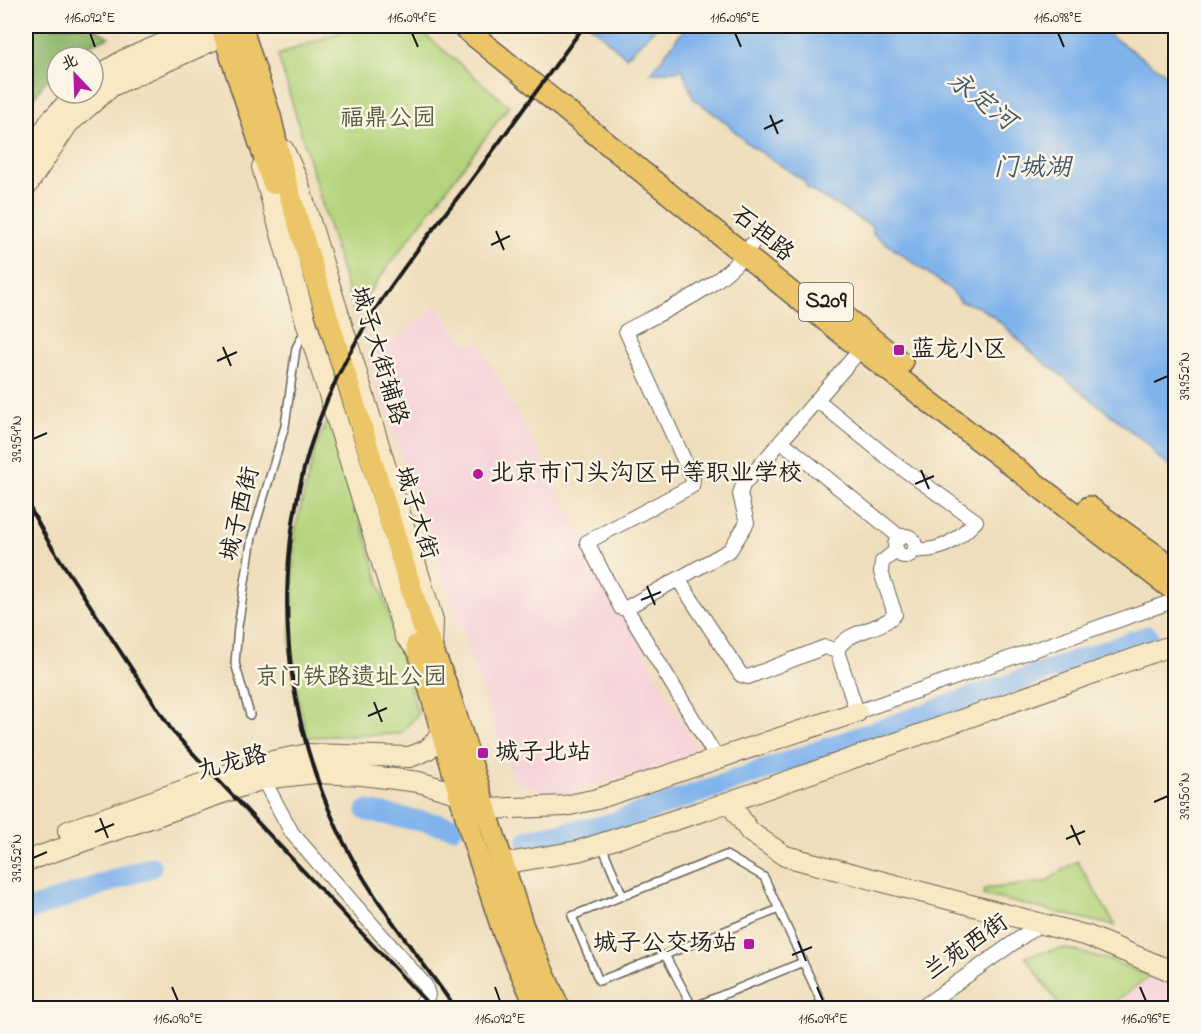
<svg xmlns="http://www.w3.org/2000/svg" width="1201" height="1034" font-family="'Indie Flower','LXGW WenKai TC',sans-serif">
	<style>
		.built { fill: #f5cfd9 }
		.green { fill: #b3d47b; stroke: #68784c; stroke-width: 1.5 }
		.forest { fill: #8eb66b; stroke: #556944; stroke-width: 1.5 }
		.water { fill: #80b3ec; stroke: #4e6884; stroke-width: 1.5 }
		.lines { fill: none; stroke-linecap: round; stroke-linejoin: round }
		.river { stroke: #80b3ec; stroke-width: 21 }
		.lane-casing { stroke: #666054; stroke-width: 10 }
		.street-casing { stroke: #666054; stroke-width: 16 }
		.secondary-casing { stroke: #666054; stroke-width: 22 }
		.primary-casing { stroke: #666054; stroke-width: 24 }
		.lane { stroke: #fff; stroke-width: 7 }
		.street { stroke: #fff; stroke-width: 14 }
		.secondary { stroke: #f8e8c3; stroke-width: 20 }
		.primary { stroke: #edc569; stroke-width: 21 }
		.rail { stroke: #1c1c1c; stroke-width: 4 }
		.ticks { fill: none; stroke: #1c1c1c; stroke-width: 2 }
		.poi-dot { fill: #b5179e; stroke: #fcf5e5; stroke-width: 2 }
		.labels { text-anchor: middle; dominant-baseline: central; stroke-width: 5; stroke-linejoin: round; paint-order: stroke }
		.shield { fill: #fcf5e5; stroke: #5f5d58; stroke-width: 1.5 }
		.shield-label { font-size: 22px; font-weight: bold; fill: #1c1c1c }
		.park-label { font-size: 24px; fill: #515c3d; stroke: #fcf5e5 }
		.street-label { font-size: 24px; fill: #1c1c1c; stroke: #fcf5e5 }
		.poi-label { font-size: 24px; fill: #1c1c1c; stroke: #fcf5e5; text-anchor: start }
		.water-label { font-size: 26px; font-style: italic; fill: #44586f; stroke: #fcf5e5 }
		.neatline { fill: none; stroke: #1c1c1c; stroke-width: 2 }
		.ticks-label { font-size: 15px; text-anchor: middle; fill: #1c1c1c }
	</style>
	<rect width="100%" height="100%" fill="#fcf5e5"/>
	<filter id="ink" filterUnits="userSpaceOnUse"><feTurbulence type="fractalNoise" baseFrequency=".0167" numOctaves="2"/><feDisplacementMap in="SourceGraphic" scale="12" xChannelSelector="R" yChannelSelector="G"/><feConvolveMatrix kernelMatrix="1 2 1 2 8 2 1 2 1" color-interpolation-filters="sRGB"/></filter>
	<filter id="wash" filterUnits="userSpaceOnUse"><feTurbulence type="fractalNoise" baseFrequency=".008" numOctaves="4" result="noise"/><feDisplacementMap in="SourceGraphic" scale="24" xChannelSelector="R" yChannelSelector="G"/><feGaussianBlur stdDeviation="1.35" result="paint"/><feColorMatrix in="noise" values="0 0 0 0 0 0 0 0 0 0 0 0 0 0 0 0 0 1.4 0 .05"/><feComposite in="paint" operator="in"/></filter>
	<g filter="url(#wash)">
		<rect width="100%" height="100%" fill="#efdebc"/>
		<path class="built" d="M437 306 466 345 480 344 701 757 553 796 512 778 368 360Z
			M1151 978 1175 989V1008H1110Z"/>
		<path class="green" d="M356 26H415L509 106 354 312 278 55Z
			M330 416 418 714 400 734 307 737 297 691 290 642 295 531 316 445Z
			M1077 861 1116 926 983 895 984 889 1045 882Z
			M1064 948 1112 961 1150 976 1106 1008H1061L1025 956Z"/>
		<path class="forest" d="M26 26H91L109 37 81 48 71 57H57V72L44 83 26 110Z"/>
		<path class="water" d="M591 26H657L626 57Z
			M686 26H1096L1175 80V469L1155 455 1151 447 1052 368C1023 351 995 305 961 302L950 289 873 234V227L807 188 804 181 747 143 725 122 693 98 683 70 651 73Z"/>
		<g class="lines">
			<path class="river" d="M367 811 453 827
				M528 840 606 825 1148 636
				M26 911 151 867"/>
		</g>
	</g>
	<g filter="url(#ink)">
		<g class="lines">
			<g class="lane-casing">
				<path id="lane" d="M250 715 235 663 238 627 252 537 285 426 296 348 305 330
					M602 846 623 896
					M665 955 779 909
					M693 1007 803 962
					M693 1008 665 955 599 981 572 916 726 855 764 877 824 1008"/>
			</g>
			<g class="street-casing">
				<path id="street" d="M817 400 892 461 976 521C957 540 942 552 915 550
					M781 441 901 538
					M895 546a10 10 0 1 1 20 0a10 10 0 1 1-20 0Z
					M897 550 882 562 881 572 895 614C880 632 846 629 837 651L857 712 1176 600
					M678 579 741 675 748 677 825 647 837 651
					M626 608 730 550 747 523 740 494 743 485 861 349
					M718 760 626 608H621L587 542 692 486 693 480 626 331C669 308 724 287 752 244
					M263 779 292 833 425 985 428 995 419 1008
					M921 1008 1040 924"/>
			</g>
			<g class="secondary-casing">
				<path id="secondary" d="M93 79 124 60 205 26
					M284 150 297 179 433 620 432 649
					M26 159 51 120 77 93
					M262 167 307 325 405 636 420 653
					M26 187 68 124 112 86 225 35
					M729 802 750 832 785 856 1088 936 1176 973
					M486 809 565 806 597 799 857 712
					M68 831 257 764 308 754 410 757 427 750 443 733
					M26 861 263 779 315 773 362 775 419 782 459 794
					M502 864 578 851 706 810 1176 644"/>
			</g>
			<g class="primary-casing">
				<path id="primary" d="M221 26 273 183
					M241 26 270 116 284 176 422 624 446 684 523 927 559 1008
					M462 26 861 349 1176 592
					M845 317 902 363
					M1089 507 1176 570
					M417 645 472 837 504 934 537 1008"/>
			</g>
			<use href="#lane" class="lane"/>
			<use href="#street" class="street"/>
			<use href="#secondary" class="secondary"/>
			<use href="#primary" class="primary"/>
			<path class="rail" d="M26 501 48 541 173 732 432 1008
				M455 1008C414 949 365 892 336 826 264 667 271 484 361 333 392 280 431 232 469 183 508 131 546 78 584 26"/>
		</g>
	</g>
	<path class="ticks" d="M90 33 95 47M412 33 418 47M735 33 741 47M1058 33 1064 47M770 115 778 134M764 129 783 120M496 231 504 250M491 245 510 236M223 347 231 366M217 361 237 352M1154 382 1168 376M33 439 47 433M921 470 929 489M915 484 934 476M647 586 655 605M641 600 661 592M374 702 382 722M368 716 387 708M1154 802 1168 796M100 818 108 838M1071 825 1080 845M95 832 114 824M1066 839 1085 831M33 858 47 852M798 941 806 961M792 955 812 947M172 987 178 1001M495 987 500 1001M817 987 823 1001M1140 987 1146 1001"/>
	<g class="poi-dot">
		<rect x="893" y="344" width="12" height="12" rx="3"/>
		<circle cx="478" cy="474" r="6"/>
		<rect x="477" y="747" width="12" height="12" rx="3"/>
		<rect x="743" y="938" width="12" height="12" rx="3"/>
	</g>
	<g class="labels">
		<rect class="shield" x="799" y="283" width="54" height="38" rx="4.5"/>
		<g class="shield-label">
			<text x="826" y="302">S209</text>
		</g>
		<g class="park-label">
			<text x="388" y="119">福鼎公园</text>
			<text x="351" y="678">京门铁路遗址公园</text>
		</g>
		<g class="street-label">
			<text transform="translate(762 235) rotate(39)">石担路</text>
			<text transform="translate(378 356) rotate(73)">城子大街辅路</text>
			<text transform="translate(415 513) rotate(73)">城子大街</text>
			<text transform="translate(241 514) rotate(-76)">城子西街</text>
			<text transform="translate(232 764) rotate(-15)">九龙路</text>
			<text transform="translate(967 948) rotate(-35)">兰苑西街</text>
		</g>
		<g class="poi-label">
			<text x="911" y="350">蓝龙小区</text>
			<text x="490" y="474">北京市门头沟区中等职业学校</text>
			<text x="495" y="753">城子北站</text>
			<text x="737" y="944" text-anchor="end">城子公交场站</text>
		</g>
		<g class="water-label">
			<text transform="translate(981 102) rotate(38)">永定河</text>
			<text x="1032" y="169">门城湖</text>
		</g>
	</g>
	<rect width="1201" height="1034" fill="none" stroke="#fcf5e5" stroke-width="66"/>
	<g transform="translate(75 75) rotate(337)"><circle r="28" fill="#fcf5e5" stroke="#a29e95" stroke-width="1.5"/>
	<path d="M0-4.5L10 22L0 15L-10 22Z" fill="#b5179e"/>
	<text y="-9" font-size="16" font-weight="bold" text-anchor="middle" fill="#1c1c1c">北</text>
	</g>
	<rect x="33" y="33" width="1135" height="968" class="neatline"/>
	<g class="ticks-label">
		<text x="90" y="22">116.092°E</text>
		<text x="412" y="22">116.094°E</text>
		<text x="735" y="22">116.096°E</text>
		<text x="1058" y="22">116.098°E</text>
		<text transform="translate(1184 376) rotate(-90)" y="5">39.952°N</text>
		<text transform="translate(16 439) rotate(-90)" y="5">39.954°N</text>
		<text transform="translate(1184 796) rotate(-90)" y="5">39.950°N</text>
		<text transform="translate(16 858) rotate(-90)" y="5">39.952°N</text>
		<text x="178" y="1023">116.090°E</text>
		<text x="500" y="1023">116.092°E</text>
		<text x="823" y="1023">116.094°E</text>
		<text x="1146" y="1023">116.096°E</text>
	</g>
</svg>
